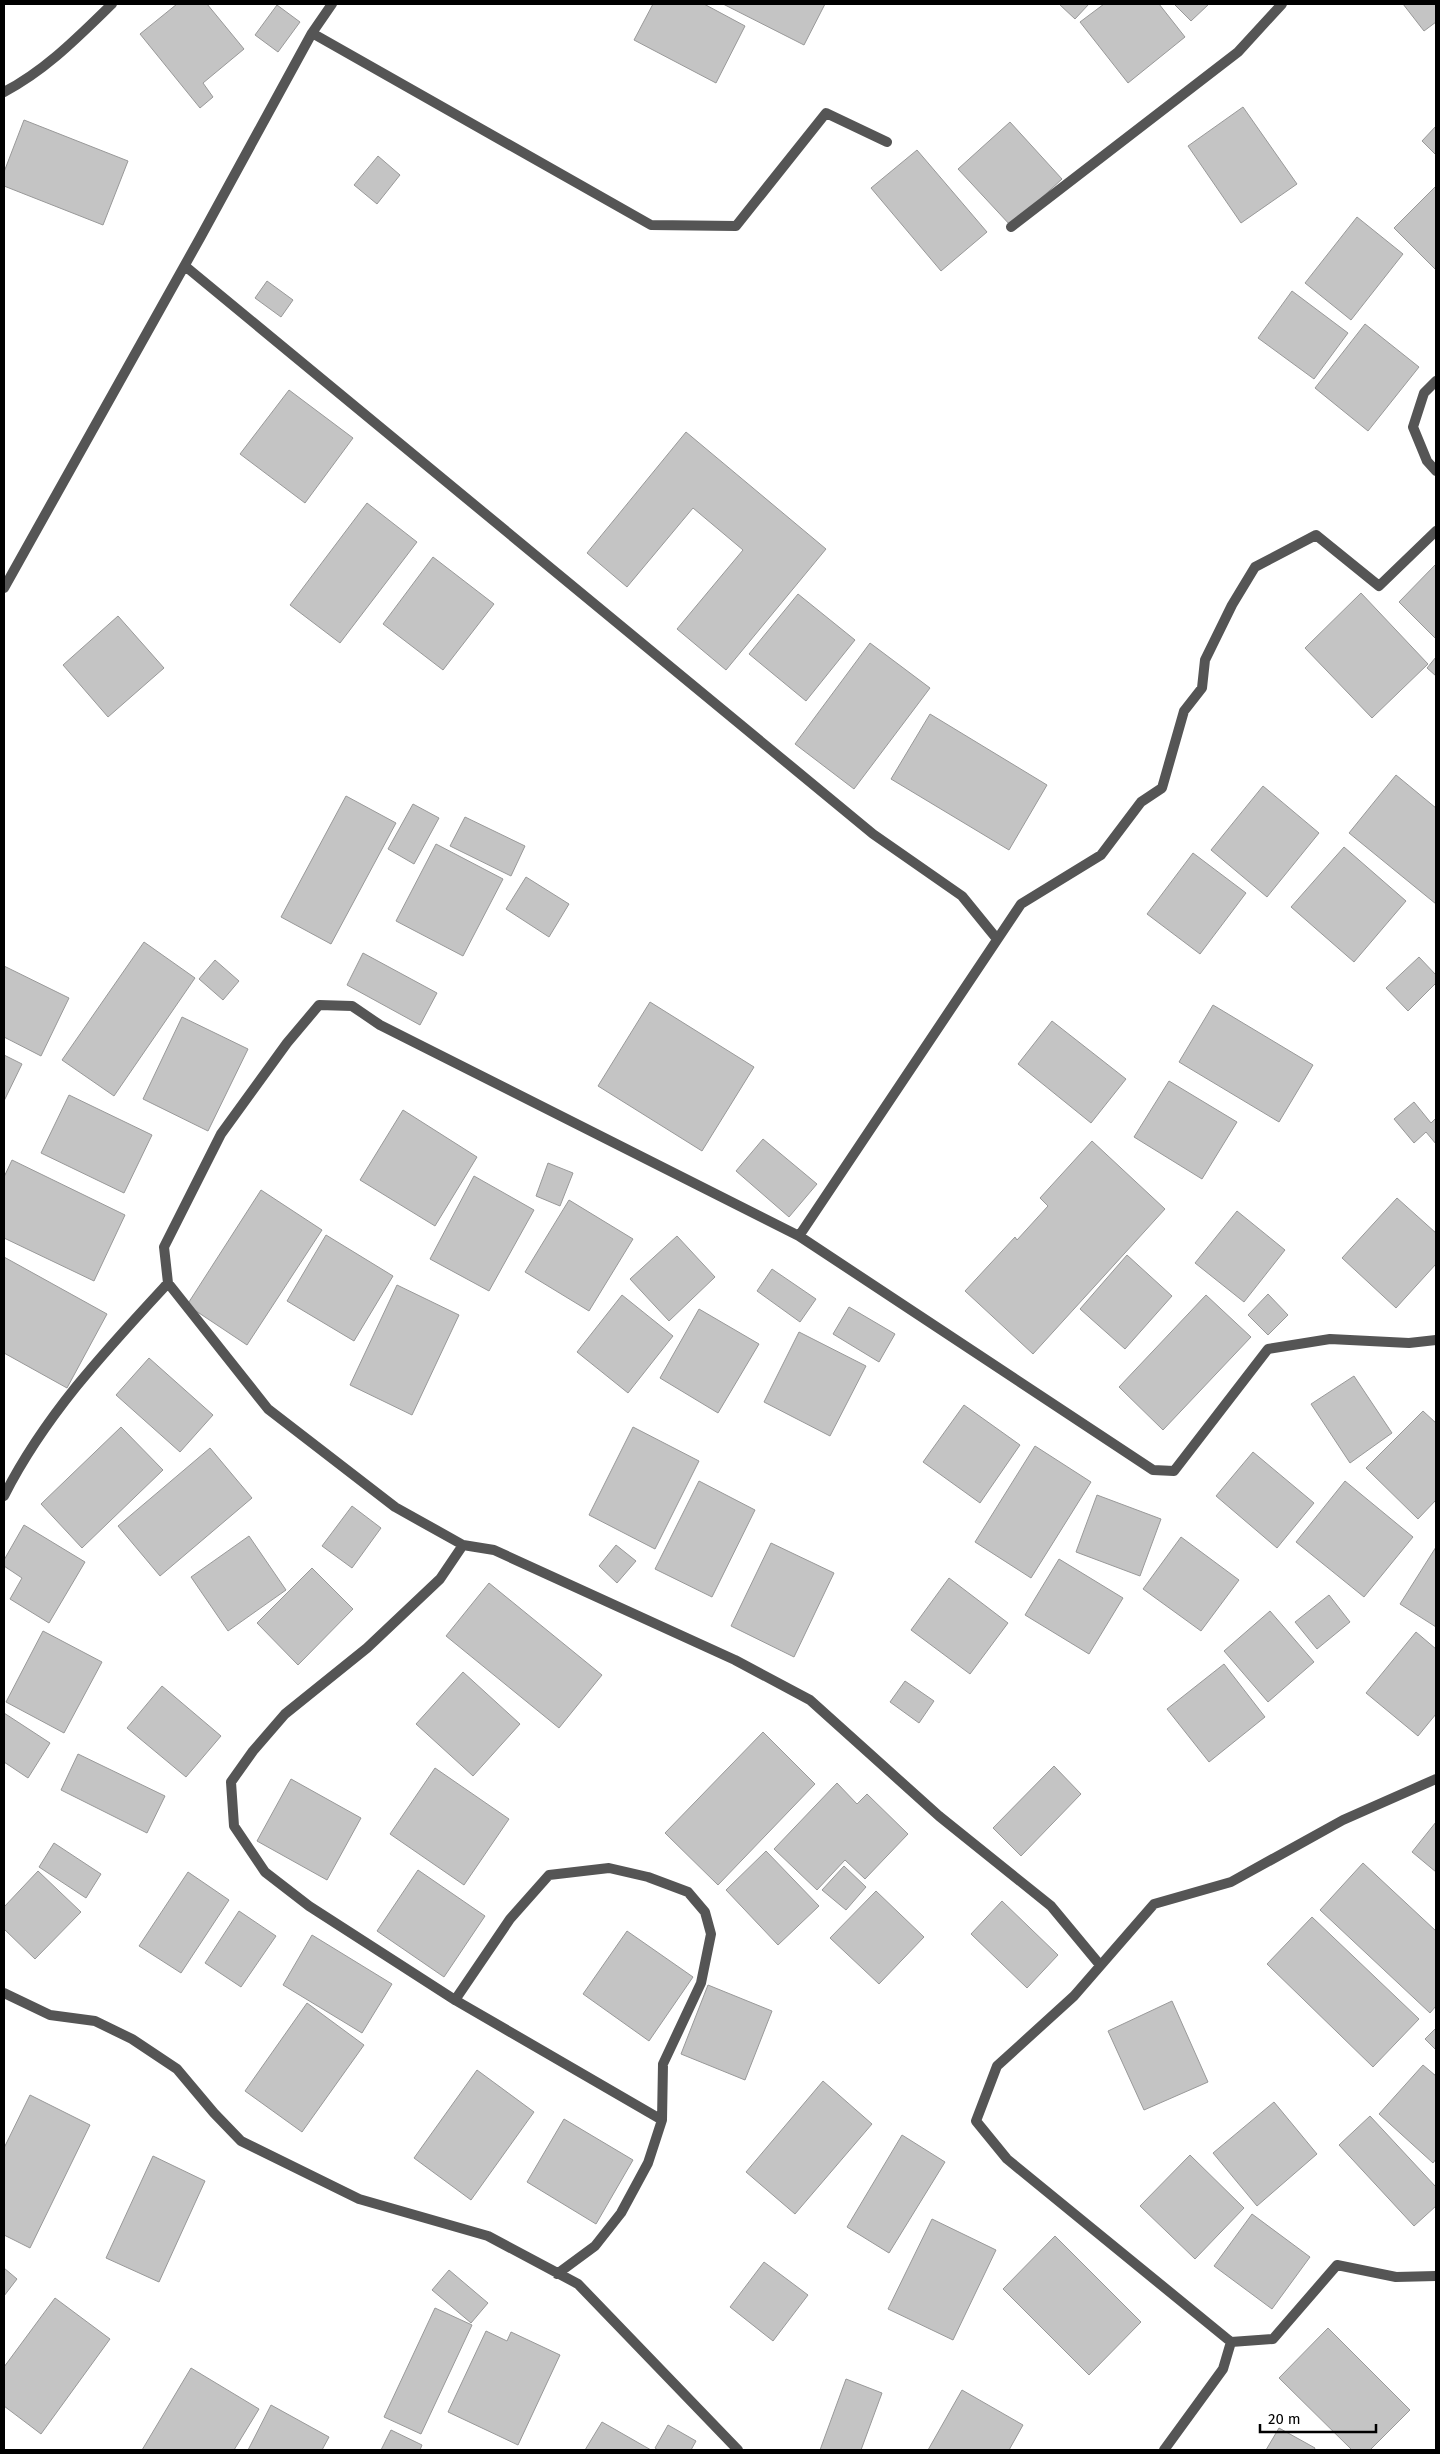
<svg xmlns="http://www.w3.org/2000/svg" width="1440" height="2454" font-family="'Fira Sans',sans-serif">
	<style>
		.building { fill: #c4c4c4; stroke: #999 }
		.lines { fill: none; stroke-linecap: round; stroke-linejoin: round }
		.street { stroke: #555; stroke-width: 10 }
	</style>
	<rect width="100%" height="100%" fill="#fff"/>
	<path class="building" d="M177 4H207L244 49 203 83 213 97 200 108 140 34Z
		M653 4H704L745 26 716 83 634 40Z
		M723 4H825L804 45Z
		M1059 4H1089L1075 19Z
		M1104 4H1159L1185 37 1128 83 1080 22Z
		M1174 4H1209L1191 21Z
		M1403 4H1436V22L1424 31Z
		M277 5 300 22 278 52 255 35Z
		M1243 107 1297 184 1241 223 1188 146Z
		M24 120 128 161 103 225 4 186V172Z
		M1010 122 1062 179 1011 226 958 169Z
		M1436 126V155L1422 141Z
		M917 150 987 232 941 271 871 188Z
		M378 156 400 175 377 204 354 185Z
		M1436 186V270L1394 228Z
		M1357 217 1403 254 1351 320 1305 283Z
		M267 281 293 300 281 317 255 298Z
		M1292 291 1348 333 1314 379 1258 338Z
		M1365 324 1419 367 1368 431 1315 388Z
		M289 390 353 438 305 503 240 454Z
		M686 432 826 549 726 670 677 629 743 550 693 508 627 587 587 553Z
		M367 503 417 542 340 643 290 605Z
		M433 557 494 604 443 670 383 624Z
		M1436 564V639L1399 602Z
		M1361 593 1428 664 1372 718 1305 648Z
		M798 594 855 640 806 701 749 654Z
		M118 616 164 668 108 717 63 665Z
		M870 643 930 688 854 789 795 744Z
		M1436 657V676L1427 668Z
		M930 714 1047 785 1009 850 891 779Z
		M1396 775 1436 808V904L1349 833Z
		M1263 786 1319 833 1267 897 1211 850Z
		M346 796 396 823 331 944 281 917Z
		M413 804 439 818 414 864 388 849Z
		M465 817 525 846 511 876 450 846Z
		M436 844 503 879 463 956 396 921Z
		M1344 847 1406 901 1354 962 1291 907Z
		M1193 853 1246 893 1200 954 1147 914Z
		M526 877 569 904 549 937 506 909Z
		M144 942 195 978 114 1096 62 1060Z
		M363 953 437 993 420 1025 347 985Z
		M1419 957 1436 975V983L1408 1011 1386 988Z
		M215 960 239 981 223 1000 199 979Z
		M4 966 69 998 41 1056 4 1037Z
		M650 1002 754 1067 702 1151 598 1086Z
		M1213 1005 1313 1065 1279 1122 1179 1062Z
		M182 1017 248 1049 208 1131 143 1099Z
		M1052 1021 1126 1079 1091 1123 1018 1064Z
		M4 1055 22 1064 4 1101Z
		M1169 1081 1237 1122 1202 1179 1134 1137Z
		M69 1095 152 1135 124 1193 41 1153Z
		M1414 1102 1431 1123 1436 1118V1144L1426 1132 1414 1143 1394 1119Z
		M403 1110 477 1157 435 1226 360 1180Z
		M763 1139 817 1184 789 1217 736 1171Z
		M1092 1141 1165 1209 1033 1354 965 1291 1015 1237 1017 1240 1048 1206 1040 1198Z
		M12 1160 125 1215 94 1281 4 1238V1177Z
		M548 1163 573 1173 560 1206 536 1196Z
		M474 1176 534 1210 489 1291 430 1259Z
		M261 1190 322 1230 247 1345 187 1305Z
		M1397 1198 1436 1233V1264L1396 1308 1342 1258Z
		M569 1200 633 1239 589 1311 525 1272Z
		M1237 1211 1285 1250 1244 1302 1195 1263Z
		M326 1235 393 1276 354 1341 287 1301Z
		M677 1236 715 1277 669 1321 630 1279Z
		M1127 1255 1172 1296 1125 1349 1080 1309Z
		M4 1257 107 1314 67 1388 4 1353Z
		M772 1269 816 1299 800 1322 757 1291Z
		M397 1285 459 1315 412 1415 350 1385Z
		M1268 1294 1288 1315 1268 1335 1248 1315Z
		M622 1295 673 1336 628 1393 577 1352Z
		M1206 1295 1251 1337 1163 1430 1119 1387Z
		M849 1307 895 1334 879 1362 833 1334Z
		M699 1309 759 1344 718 1413 660 1378Z
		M799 1332 866 1366 830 1436 764 1402Z
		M149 1358 213 1415 180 1452 116 1395Z
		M1354 1376 1392 1433 1350 1463 1311 1404Z
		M964 1405 1020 1445 980 1503 923 1462Z
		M1423 1411 1436 1423V1500L1418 1519 1366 1468Z
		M121 1427 163 1470 82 1548 41 1504Z
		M633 1427 699 1461 655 1549 589 1515Z
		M1035 1446 1091 1482 1031 1578 975 1542Z
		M210 1448 252 1498 160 1576 118 1526Z
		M1253 1452 1314 1503 1277 1548 1216 1496Z
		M699 1481 755 1510 712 1597 655 1569Z
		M1345 1481 1413 1537 1364 1597 1296 1542Z
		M1097 1495 1161 1519 1140 1576 1076 1552Z
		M352 1506 381 1528 352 1568 322 1546Z
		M24 1525 85 1562 49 1623 10 1599 22 1578 4 1566V1560Z
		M249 1536 286 1590 228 1631 191 1577Z
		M1181 1537 1239 1580 1201 1631 1143 1589Z
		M771 1543 834 1573 794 1657 731 1626Z
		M616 1545 636 1561 617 1583 599 1566Z
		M1436 1547V1627L1400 1604Z
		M1059 1559 1123 1598 1089 1654 1025 1615Z
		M312 1568 353 1609 298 1665 257 1623Z
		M949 1578 1008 1623 970 1674 911 1630Z
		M489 1583 602 1675 559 1728 446 1636Z
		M1329 1595 1350 1622 1317 1649 1295 1622Z
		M1270 1611 1314 1662 1268 1702 1224 1651Z
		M43 1631 102 1662 64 1733 6 1702Z
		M1416 1632 1436 1649V1714L1418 1736 1366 1693Z
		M1224 1664 1265 1717 1209 1762 1167 1709Z
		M463 1672 520 1724 473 1776 416 1724Z
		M905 1681 934 1701 919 1723 890 1702Z
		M162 1686 221 1736 186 1777 127 1728Z
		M4 1713 50 1743 28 1778 4 1762Z
		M763 1732 815 1784 718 1885 665 1833Z
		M78 1754 165 1796 147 1833 61 1790Z
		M1054 1766 1081 1794 1021 1856 993 1828Z
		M435 1768 509 1819 464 1885 390 1834Z
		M291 1779 361 1818 327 1880 257 1841Z
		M837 1783 857 1804 867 1794 908 1834 865 1879 845 1860 817 1890 774 1849Z
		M1436 1822V1872L1412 1852Z
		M54 1843 101 1874 86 1898 39 1867Z
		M766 1851 819 1906 778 1945 726 1890Z
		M1363 1863 1436 1931V2006L1430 2013 1320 1910Z
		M844 1866 866 1887 846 1910 822 1890Z
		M418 1870 485 1916 444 1977 377 1931Z
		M38 1871 81 1912 35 1959 4 1929V1907Z
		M188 1872 229 1900 181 1973 139 1946Z
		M876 1891 924 1937 879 1984 830 1938Z
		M1002 1901 1058 1955 1027 1988 971 1934Z
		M239 1911 276 1936 241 1987 205 1963Z
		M1312 1917 1419 2019 1373 2067 1267 1964Z
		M627 1931 693 1977 649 2041 583 1994Z
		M312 1935 392 1984 362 2033 283 1985Z
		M708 1985 772 2011 745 2080 681 2054Z
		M1172 2001 1208 2082 1144 2110 1108 2031Z
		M307 2003 364 2045 302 2132 245 2091Z
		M1436 2028V2050L1425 2039Z
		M1423 2065 1436 2076V2159L1433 2163 1379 2114Z
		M477 2070 534 2112 471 2200 414 2158Z
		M823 2081 872 2124 795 2214 746 2172Z
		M30 2095 90 2125 30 2248 4 2235V2148Z
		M1274 2102 1317 2154 1257 2206 1213 2153Z
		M1370 2116 1436 2187V2206L1414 2226 1339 2145Z
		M564 2119 633 2160 596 2224 527 2182Z
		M902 2135 945 2162 889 2253 847 2227Z
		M1190 2155 1244 2208 1195 2259 1140 2206Z
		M153 2156 205 2181 159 2282 106 2258Z
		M1252 2214 1310 2257 1272 2309 1214 2266Z
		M932 2219 996 2250 953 2340 888 2309Z
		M1055 2236 1141 2322 1089 2375 1003 2289Z
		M764 2262 808 2295 773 2341 730 2307Z
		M4 2268 17 2279 4 2296Z
		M449 2270 488 2303 471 2323 432 2290Z
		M55 2298 110 2339 41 2434 4 2406V2367Z
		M435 2308 472 2325 421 2434 384 2417Z
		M1328 2328 1410 2410 1370 2450H1352L1279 2378Z
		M486 2331 507 2341 511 2332 560 2355 518 2445 448 2412Z
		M191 2368 259 2409 234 2450H142Z
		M846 2379 882 2393 861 2450H820Z
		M962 2390 1023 2425 1009 2450H928Z
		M271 2405 329 2437 322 2450H248Z
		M602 2422 651 2450H585Z
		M668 2425 696 2441 691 2450H658L655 2448Z
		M1279 2428 1315 2448 1314 2450H1266Z
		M391 2430 422 2445 420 2450H381Z"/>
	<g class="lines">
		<path class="street" d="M312 33 651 225 736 226 826 113 887 142
			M4 92C46 70 78 37 112 4
			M1011 227 1238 52 1282 4
			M185 266 873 834 962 896 997 939
			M1436 381 1424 393 1413 427 1427 461 1436 471
			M4 588 200 238 312 33 332 4
			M799 1236 1021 904 1101 855 1141 802 1162 788 1184 711 1202 688 1205 660 1232 605 1255 567 1316 535 1379 586 1436 531
			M4 1496C45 1415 106 1350 168 1283
			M463 1545 440 1579 367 1648 285 1714 253 1751 231 1782 234 1826 265 1872 309 1906 455 2000 662 2120
			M1100 1965 1051 1906 939 1816 810 1700 735 1660 494 1550 463 1545 395 1507 268 1409 168 1283 164 1247 221 1134 287 1043 319 1005 352 1006 380 1025 799 1236 1153 1470 1174 1471 1268 1349 1330 1339 1409 1343 1436 1340
			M4 1993 50 2015 95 2021 132 2039 177 2069 214 2113 241 2141 359 2199 488 2236 578 2284 738 2450
			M455 2000 510 1919 549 1875 609 1868 648 1877 688 1892 705 1912 711 1934 701 1983 663 2064 662 2120 648 2163 621 2213 595 2246 557 2274
			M1231 2342 1273 2339 1337 2265 1396 2277 1436 2276
			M1164 2450 1223 2369 1231 2342 1007 2159 976 2121 997 2066 1074 1996 1154 1904 1231 1882 1343 1820 1436 1779"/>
	</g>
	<rect width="1440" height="2454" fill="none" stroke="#000000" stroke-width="10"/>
	<path d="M1260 2424v8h116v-8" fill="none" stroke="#000000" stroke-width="2.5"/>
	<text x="1268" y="2424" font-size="15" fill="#000000" stroke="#ffffff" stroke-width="4" paint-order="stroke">20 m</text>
</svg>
